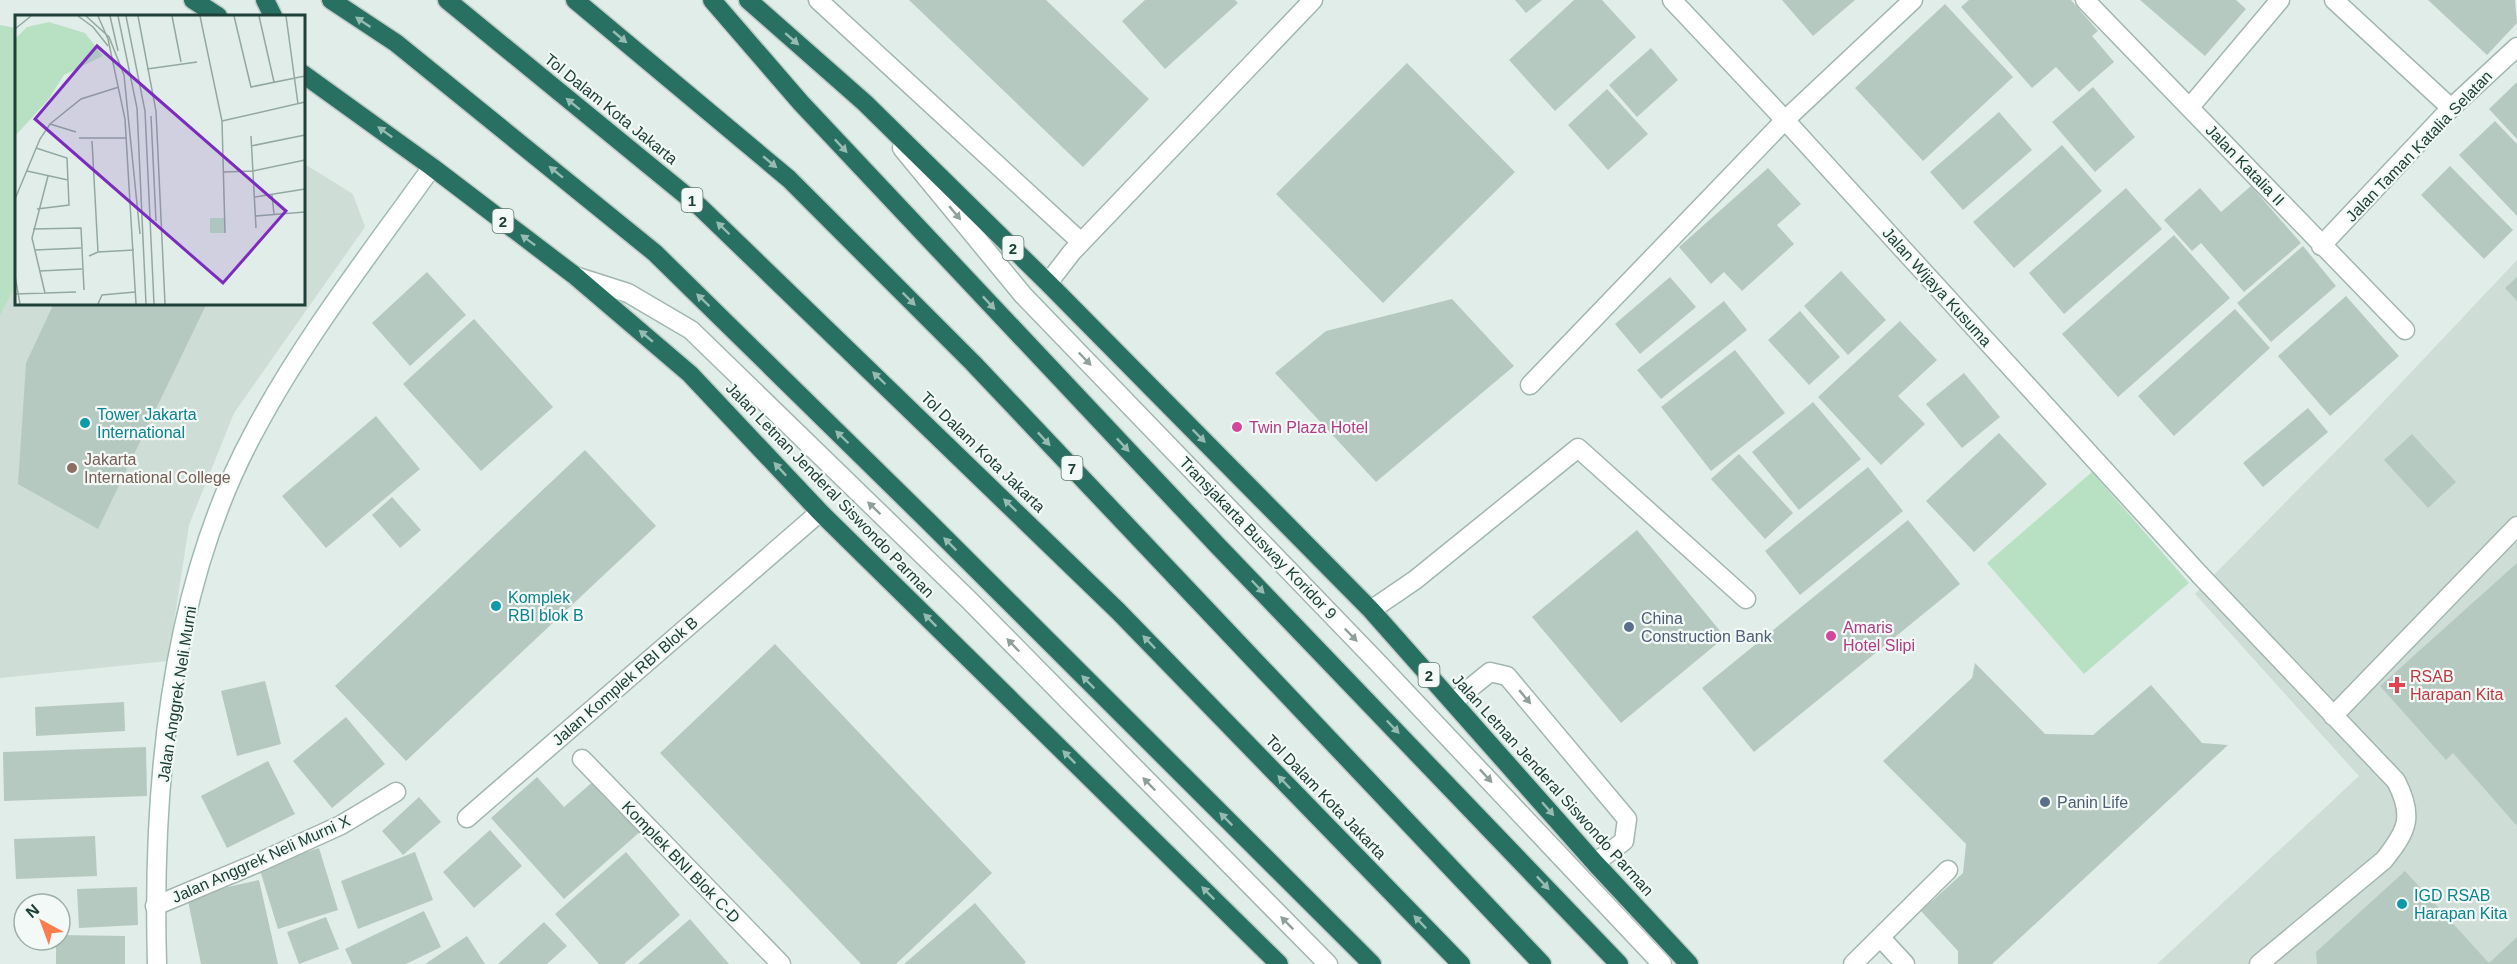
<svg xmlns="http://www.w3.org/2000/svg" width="2517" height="964" font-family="Helvetica,sans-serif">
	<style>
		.built { fill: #cfddd7 }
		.green { fill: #b8e1c4 }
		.building { fill: #b6c9c1 }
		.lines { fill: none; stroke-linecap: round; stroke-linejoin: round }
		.lane-casing { stroke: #a3b6b0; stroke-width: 21 }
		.street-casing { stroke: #a3b6b0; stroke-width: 21 }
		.secondary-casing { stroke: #9ebab1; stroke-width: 21 }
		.highway-casing { stroke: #c0cac7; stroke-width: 21 }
		.lane { stroke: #fff; stroke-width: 18 }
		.street { stroke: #fff; stroke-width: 18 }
		.secondary { stroke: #fff; stroke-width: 18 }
		.highway { stroke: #287062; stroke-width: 18 }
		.oneway { fill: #97bbb3 }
		.oneway2 { fill: #8fa09c }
		.culture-dot { fill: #0f9aa8; stroke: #f2f9f6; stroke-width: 2 }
		.hotel-dot { fill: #d1479c; stroke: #f2f9f6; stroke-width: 2 }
		.education-dot { fill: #8d6e63; stroke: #f2f9f6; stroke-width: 2 }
		.service-dot { fill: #5c6f8a; stroke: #f2f9f6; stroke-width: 2 }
		.health-dot { fill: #e0444e; stroke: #f2f9f6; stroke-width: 2 }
		.labels { text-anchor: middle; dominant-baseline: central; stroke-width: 4.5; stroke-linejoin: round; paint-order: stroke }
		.shield { fill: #f2f9f6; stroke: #5e7871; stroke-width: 1.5 }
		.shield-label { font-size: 15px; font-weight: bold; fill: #1f4038 }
		.street-label { font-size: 16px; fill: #1f4038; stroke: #f2f9f6 }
		.culture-label { font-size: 16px; fill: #0d838f; stroke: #f2f9f6; text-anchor: start }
		.hotel-label { font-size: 16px; fill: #b23c85; stroke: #f2f9f6; text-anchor: start }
		.education-label { font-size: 16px; fill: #785e54; stroke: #f2f9f6; text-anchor: start }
		.service-label { font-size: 16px; fill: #4e5e75; stroke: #f2f9f6; text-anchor: start }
		.health-label { font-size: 16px; fill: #be3a42; stroke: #f2f9f6; text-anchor: start }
		.inset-road { fill: none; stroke: #93a8a2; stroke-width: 1.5 }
		.view { fill: #7b2cbf; fill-opacity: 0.15; stroke: #7b2cbf; stroke-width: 3 }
		.inset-edge { fill: none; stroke: #1f4038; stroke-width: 3 }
	</style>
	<rect width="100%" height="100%" fill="#e1ede8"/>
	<path class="built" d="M303 163 353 194 365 227 234 413 189 525 168 661 0 678V316L16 285V303H303Z
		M2517 260V964H2157L2359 776 2195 594 2350 437Z"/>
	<path class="green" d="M0 25 16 28V285L0 316Z
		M2092 472 2189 583 2084 674 1987 563Z"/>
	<path class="building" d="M909 0H1046L1149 99 1083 167Z
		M1145 0H1235L1238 3 1165 69 1122 21Z
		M1515 0H1542L1526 13Z
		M1574 0H1602L1636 37 1555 111 1509 60Z
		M1782 0H1855L1813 36Z
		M1969 0H2071L2098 31 2092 36 2114 62 2079 92 2056 67 2032 88 1961 7Z
		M2140 0H2236L2246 9 2205 56Z
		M2428 0H2515L2517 23 2487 55Z
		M1945 4 2013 77 1923 161 1855 88Z
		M1651 48 1678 80 1637 117 1609 85Z
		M1407 63 1515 172 1383 303 1276 194Z
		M2517 82V139L2489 109Z
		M2093 87 2135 137 2095 172 2052 122Z
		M1607 89 1648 134 1608 170 1568 125Z
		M1999 112 2032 150 1963 210 1930 172Z
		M2495 121 2517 144V216L2459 155Z
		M2062 145 2102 191 2014 268 1973 222Z
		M2450 166 2513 230 2484 259 2421 195Z
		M1768 168 1801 204 1777 225 1794 244 1742 291 1724 272 1711 284 1679 247Z
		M2251 186 2301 243 2244 292 2201 243 2192 251 2164 220 2200 188 2221 212Z
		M2126 188 2162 229 2064 314 2029 273Z
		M2174 235 2230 298 2118 397 2062 334Z
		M2303 246 2336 286 2271 342 2237 303Z
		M1841 271 1886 320 1848 355 1804 306Z
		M427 272 466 315 410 366 372 323Z
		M1670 277 1696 307 1640 354 1615 324Z
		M2517 277V301L2505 288Z
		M2346 296 2399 356 2330 416 2278 356Z
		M1452 299 1514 366 1376 482 1275 373 1326 331Z
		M1724 301 1747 330 1661 399 1637 370Z
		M54 303H207L98 529 18 484 26 363Z
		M2235 309 2270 348 2174 436 2138 396Z
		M1800 311 1840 357 1809 385 1768 340Z
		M474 319 553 407 481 471 403 384Z
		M1900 321 1937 360 1898 396 1925 424 1881 465 1818 397Z
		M1735 350 1785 413 1711 471 1661 407Z
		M1964 373 2000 417 1962 448 1926 404Z
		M1813 402 1861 459 1799 510 1752 452Z
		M2308 408 2328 432 2263 487 2243 463Z
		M376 416 420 469 326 548 282 496Z
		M1999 433 2047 484 1974 552 1926 501Z
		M2412 434 2456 482 2428 508 2384 460Z
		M585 450 656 526 406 761 335 686Z
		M1739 454 1793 513 1765 539 1711 479Z
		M1868 467 1903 511 1800 595 1765 551Z
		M392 497 421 530 400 548 372 515Z
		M1908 520 1960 584 1754 752 1702 688Z
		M1637 530 1725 637 1621 723 1532 617Z
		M2517 563V826L2453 753 2446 760 2380 686Z
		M775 644 992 873 896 964H861L660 753Z
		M1975 663 2045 734 2093 735 2151 685 2202 743 2228 745 1992 964H1958V951L1921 911 1963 873 1966 844 1883 761 1972 678Z
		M265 681 281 744 237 756 221 691Z
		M124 702 125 731 36 736 35 707Z
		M346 717 385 764 332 808 293 761Z
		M146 747 147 796 4 801 3 752Z
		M268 761 295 814 227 848 201 796Z
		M537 777 564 807 596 779 642 830 564 899 491 818Z
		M419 797 441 822 403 855 382 831Z
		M490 830 522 866 474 908 443 872Z
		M95 836 97 876 16 879 14 839Z
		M319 848 338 910 278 929 259 867Z
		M415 852 433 900 358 929 341 881Z
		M626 852 680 915 624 964H599L555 914Z
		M2405 871 2489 963 2517 937V964H2317L2316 952Z
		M259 880 278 964H201L187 896Z
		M137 887 138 925 79 928 77 889Z
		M975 903 1026 962 1024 964H904Z
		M424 911 441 947 406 964H352L345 949Z
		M326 917 339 949 299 964 287 932Z
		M690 919 729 964H638Z
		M544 922 567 946 547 964H498Z
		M60 935 125 936V964H56V940H60Z
		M467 936 485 964H425Z"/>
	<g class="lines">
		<g class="lane-casing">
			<path id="lane" d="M818 0 1081 242
				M902 148 1023 295 1380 665 1662 964
				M575 276 628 293 691 330 969 600 1328 964
				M1048 283 1072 252 1313 0
				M1530 385 1785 120
				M2200 575 2396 781C2414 816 2408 830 2384 860L2259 964
				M1371 610 1415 580 1578 448 1746 599
				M1453 702 1490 672 1507 676 1627 819 1624 841 1595 863
				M2333 716 2517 526
				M1880 937 1905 964
				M1853 964 1948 870"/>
		</g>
		<g class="street-casing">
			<path id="street" d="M1672 0 1785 120 2200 575
				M2085 0 2405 330
				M2334 0 2451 108
				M2190 107 2280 0
				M1785 120 1913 0
				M2321 246 2451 108 2517 47
				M582 759 781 964
				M467 818 820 512
				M155 906 262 861 341 825 396 792"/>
		</g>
		<g class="secondary-casing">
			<path id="secondary" d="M157 964C152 789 169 590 253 434 303 339 370 254 432 167"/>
		</g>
		<g class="highway-casing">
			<path id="highway" d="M193 0 218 16
				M265 0 273 16
				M331 0 396 43 655 253 929 522 1372 964
				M447 0 700 207 1118 611 1461 964
				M575 0 789 179 973 363 1542 964
				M712 0 801 103 1217 545 1619 964
				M748 0 865 103 1048 283 1371 610 1595 863 1689 964
				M303 74 432 167 574 275 690 374 820 512 1279 964"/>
		</g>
		<use href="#lane" class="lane"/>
		<use href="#street" class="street"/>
		<use href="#secondary" class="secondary"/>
		<use href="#highway" class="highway"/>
	</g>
	<defs><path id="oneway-solid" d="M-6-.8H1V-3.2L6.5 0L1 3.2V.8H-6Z" transform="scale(1.5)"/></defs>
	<g class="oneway">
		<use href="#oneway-solid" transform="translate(363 22) rotate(-146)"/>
		<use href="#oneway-solid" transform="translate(620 37) rotate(40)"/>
		<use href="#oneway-solid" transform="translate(792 39) rotate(41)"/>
		<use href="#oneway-solid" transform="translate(573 104) rotate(-141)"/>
		<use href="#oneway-solid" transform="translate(385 132) rotate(-144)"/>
		<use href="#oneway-solid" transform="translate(841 146) rotate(47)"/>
		<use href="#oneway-solid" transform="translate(770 162) rotate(40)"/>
		<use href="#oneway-solid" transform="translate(556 172) rotate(-141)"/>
		<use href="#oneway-solid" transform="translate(723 228) rotate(-136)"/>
		<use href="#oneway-solid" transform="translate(528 240) rotate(-143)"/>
		<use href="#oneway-solid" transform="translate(909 299) rotate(45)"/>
		<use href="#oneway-solid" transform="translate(703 300) rotate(-136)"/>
		<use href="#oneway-solid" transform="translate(989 303) rotate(47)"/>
		<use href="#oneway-solid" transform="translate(646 336) rotate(-140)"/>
		<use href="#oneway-solid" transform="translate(879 378) rotate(-136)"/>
		<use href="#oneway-solid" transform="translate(1199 436) rotate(45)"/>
		<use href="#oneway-solid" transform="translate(842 437) rotate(-136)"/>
		<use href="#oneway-solid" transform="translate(1044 439) rotate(47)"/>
		<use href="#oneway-solid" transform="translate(1123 445) rotate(47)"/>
		<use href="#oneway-solid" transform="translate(780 469) rotate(-133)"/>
		<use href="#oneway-solid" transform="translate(1010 505) rotate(-136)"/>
		<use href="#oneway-solid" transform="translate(950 544) rotate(-135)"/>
		<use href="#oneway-solid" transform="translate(1258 587) rotate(46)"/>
		<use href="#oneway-solid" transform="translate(930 620) rotate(-135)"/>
		<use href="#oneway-solid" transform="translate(1149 642) rotate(-134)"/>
		<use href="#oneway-solid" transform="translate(1088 682) rotate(-135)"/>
		<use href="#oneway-solid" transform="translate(1393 727) rotate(46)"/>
		<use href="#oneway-solid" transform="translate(1069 757) rotate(-135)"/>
		<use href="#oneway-solid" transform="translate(1284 782) rotate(-134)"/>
		<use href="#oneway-solid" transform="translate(1548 809) rotate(49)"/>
		<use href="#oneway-solid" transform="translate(1226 819) rotate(-135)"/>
		<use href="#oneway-solid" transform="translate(1543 883) rotate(47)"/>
		<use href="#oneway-solid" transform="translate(1208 893) rotate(-135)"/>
		<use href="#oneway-solid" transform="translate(1420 922) rotate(-134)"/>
	</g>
	<g class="oneway2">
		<use href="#oneway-solid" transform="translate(955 213) rotate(50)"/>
		<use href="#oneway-solid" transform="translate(1085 359) rotate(46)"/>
		<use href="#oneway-solid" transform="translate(874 508) rotate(-136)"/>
		<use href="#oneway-solid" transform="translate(1351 635) rotate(46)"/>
		<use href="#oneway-solid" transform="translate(1013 645) rotate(-134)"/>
		<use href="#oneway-solid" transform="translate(1525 697) rotate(50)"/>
		<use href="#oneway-solid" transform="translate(1486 776) rotate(47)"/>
		<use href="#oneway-solid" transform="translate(1149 784) rotate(-134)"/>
		<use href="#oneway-solid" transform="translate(1287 923) rotate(-135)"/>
	</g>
	<g class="culture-dot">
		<circle cx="85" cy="423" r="6"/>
		<circle cx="496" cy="606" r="6"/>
		<circle cx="2402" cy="904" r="6"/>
	</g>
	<g class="hotel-dot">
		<circle cx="1237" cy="427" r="6"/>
		<circle cx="1831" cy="636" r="6"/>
	</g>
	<circle class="education-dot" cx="72" cy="468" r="6"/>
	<g class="service-dot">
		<circle cx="1629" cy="627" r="6"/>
		<circle cx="2045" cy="802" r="6"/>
	</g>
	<path class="health-dot" d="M2394 676h6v6h6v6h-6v6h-6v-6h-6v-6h6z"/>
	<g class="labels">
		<g class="shield">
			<rect x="681.5" y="188" width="21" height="24" rx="4.5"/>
			<rect x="492.5" y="209" width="21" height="24" rx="4.5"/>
			<rect x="1002.5" y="236" width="21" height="24" rx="4.5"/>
			<rect x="1061.5" y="456" width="21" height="24" rx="4.5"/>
			<rect x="1418.5" y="663" width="21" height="24" rx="4.5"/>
		</g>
		<g class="shield-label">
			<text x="692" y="200">1</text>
			<text x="503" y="221">2</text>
			<text x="1013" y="248">2</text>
			<text x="1072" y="468">7</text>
			<text x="1429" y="675">2</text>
		</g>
		<g class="street-label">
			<text transform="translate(611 109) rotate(39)">Tol Dalam Kota Jakarta</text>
			<text transform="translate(2419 146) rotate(-46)">Jalan Taman Katalia Selatan</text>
			<text transform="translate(2245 165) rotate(46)">Jalan Katalia II</text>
			<text transform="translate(1937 287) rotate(48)">Jalan Wijaya Kusuma</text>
			<text transform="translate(983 452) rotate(44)">Tol Dalam Kota Jakarta</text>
			<text transform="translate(830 490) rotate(46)">Jalan Letnan Jenderal Siswondo Parman</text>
			<text transform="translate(1258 538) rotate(46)">Transjakarta Busway Koridor 9</text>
			<text transform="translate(625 681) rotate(-41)">Jalan Komplek RBI Blok B</text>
			<text transform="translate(177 694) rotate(-81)">Jalan Anggrek Neli Murni</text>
			<text transform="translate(1553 785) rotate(48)">Jalan Letnan Jenderal Siswondo Parman</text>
			<text transform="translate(1326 797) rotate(46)">Tol Dalam Kota Jakarta</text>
			<text transform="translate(261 859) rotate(-24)">Jalan Anggrek Neli Murni X</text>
			<text transform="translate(681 862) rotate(46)">Komplek BNI Blok C-D</text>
		</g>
		<g class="culture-label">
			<text x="97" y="414">Tower Jakarta<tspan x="97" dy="18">International</tspan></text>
			<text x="508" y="597">Komplek<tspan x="508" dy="18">RBI blok B</tspan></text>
			<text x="2414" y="895">IGD RSAB<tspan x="2414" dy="18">Harapan Kita</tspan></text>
		</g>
		<g class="hotel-label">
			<text x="1249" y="427">Twin Plaza Hotel</text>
			<text x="1843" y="627">Amaris<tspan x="1843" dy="18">Hotel Slipi</tspan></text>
		</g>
		<g class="education-label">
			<text x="84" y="459">Jakarta<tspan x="84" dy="18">International College</tspan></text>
		</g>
		<g class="service-label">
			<text x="1641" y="618">China<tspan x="1641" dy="18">Construction Bank</tspan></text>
			<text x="2057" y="802">Panin Life</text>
		</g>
		<g class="health-label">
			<text x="2410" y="676">RSAB<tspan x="2410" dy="18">Harapan Kita</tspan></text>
		</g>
	</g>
	<g transform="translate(15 15)">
		<rect width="290" height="290" fill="#e1ede8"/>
		<path d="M34 7 70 18 88 41 49 60 33 85 0 121V24L12 12ZM195 203H209V218H195Z" fill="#b8e1c4"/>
		<path class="inset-road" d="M63 1 78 12 93 31M71 1 94 22 109 60 125 219M83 1 93 24 110 104 121 289M95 1 103 36M103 1 122 93 131 289M111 1 130 96 139 289M123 1 141 96 150 289M157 1 166 47M185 1 207 106 210 218M219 1 236 72 290 61M244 1 259 67M271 1 283 89M0 14 16 1M132 54 182 47M136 101 141 206M207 106 290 87M35 109 61 117M236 121 241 213M64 123H111M77 126 83 237M236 131 290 120M21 133 52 143 54 190 22 194M12 156 53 165M209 157 238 156 290 145M257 180 259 199M240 182 290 174M0 184 25 124 35 109 66 84 104 72M241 201 290 197M18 214 66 213 69 275M20 235 66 233M74 241 83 237 119 235M24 256 67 254M0 261 5 289M30 278 17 223 33 161M0 279 61 277M83 289 87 280 120 277"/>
		<path class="view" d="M82 31 271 196 208 268 20 104Z"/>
		<rect width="290" height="290" class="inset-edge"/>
	</g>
	<g transform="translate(42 922) rotate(319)"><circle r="28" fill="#f2f9f6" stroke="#9eafaa" stroke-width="1.5"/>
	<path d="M0-4.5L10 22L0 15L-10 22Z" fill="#ff7c4e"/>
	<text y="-9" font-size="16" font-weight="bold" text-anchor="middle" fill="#1f4038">N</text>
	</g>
</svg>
